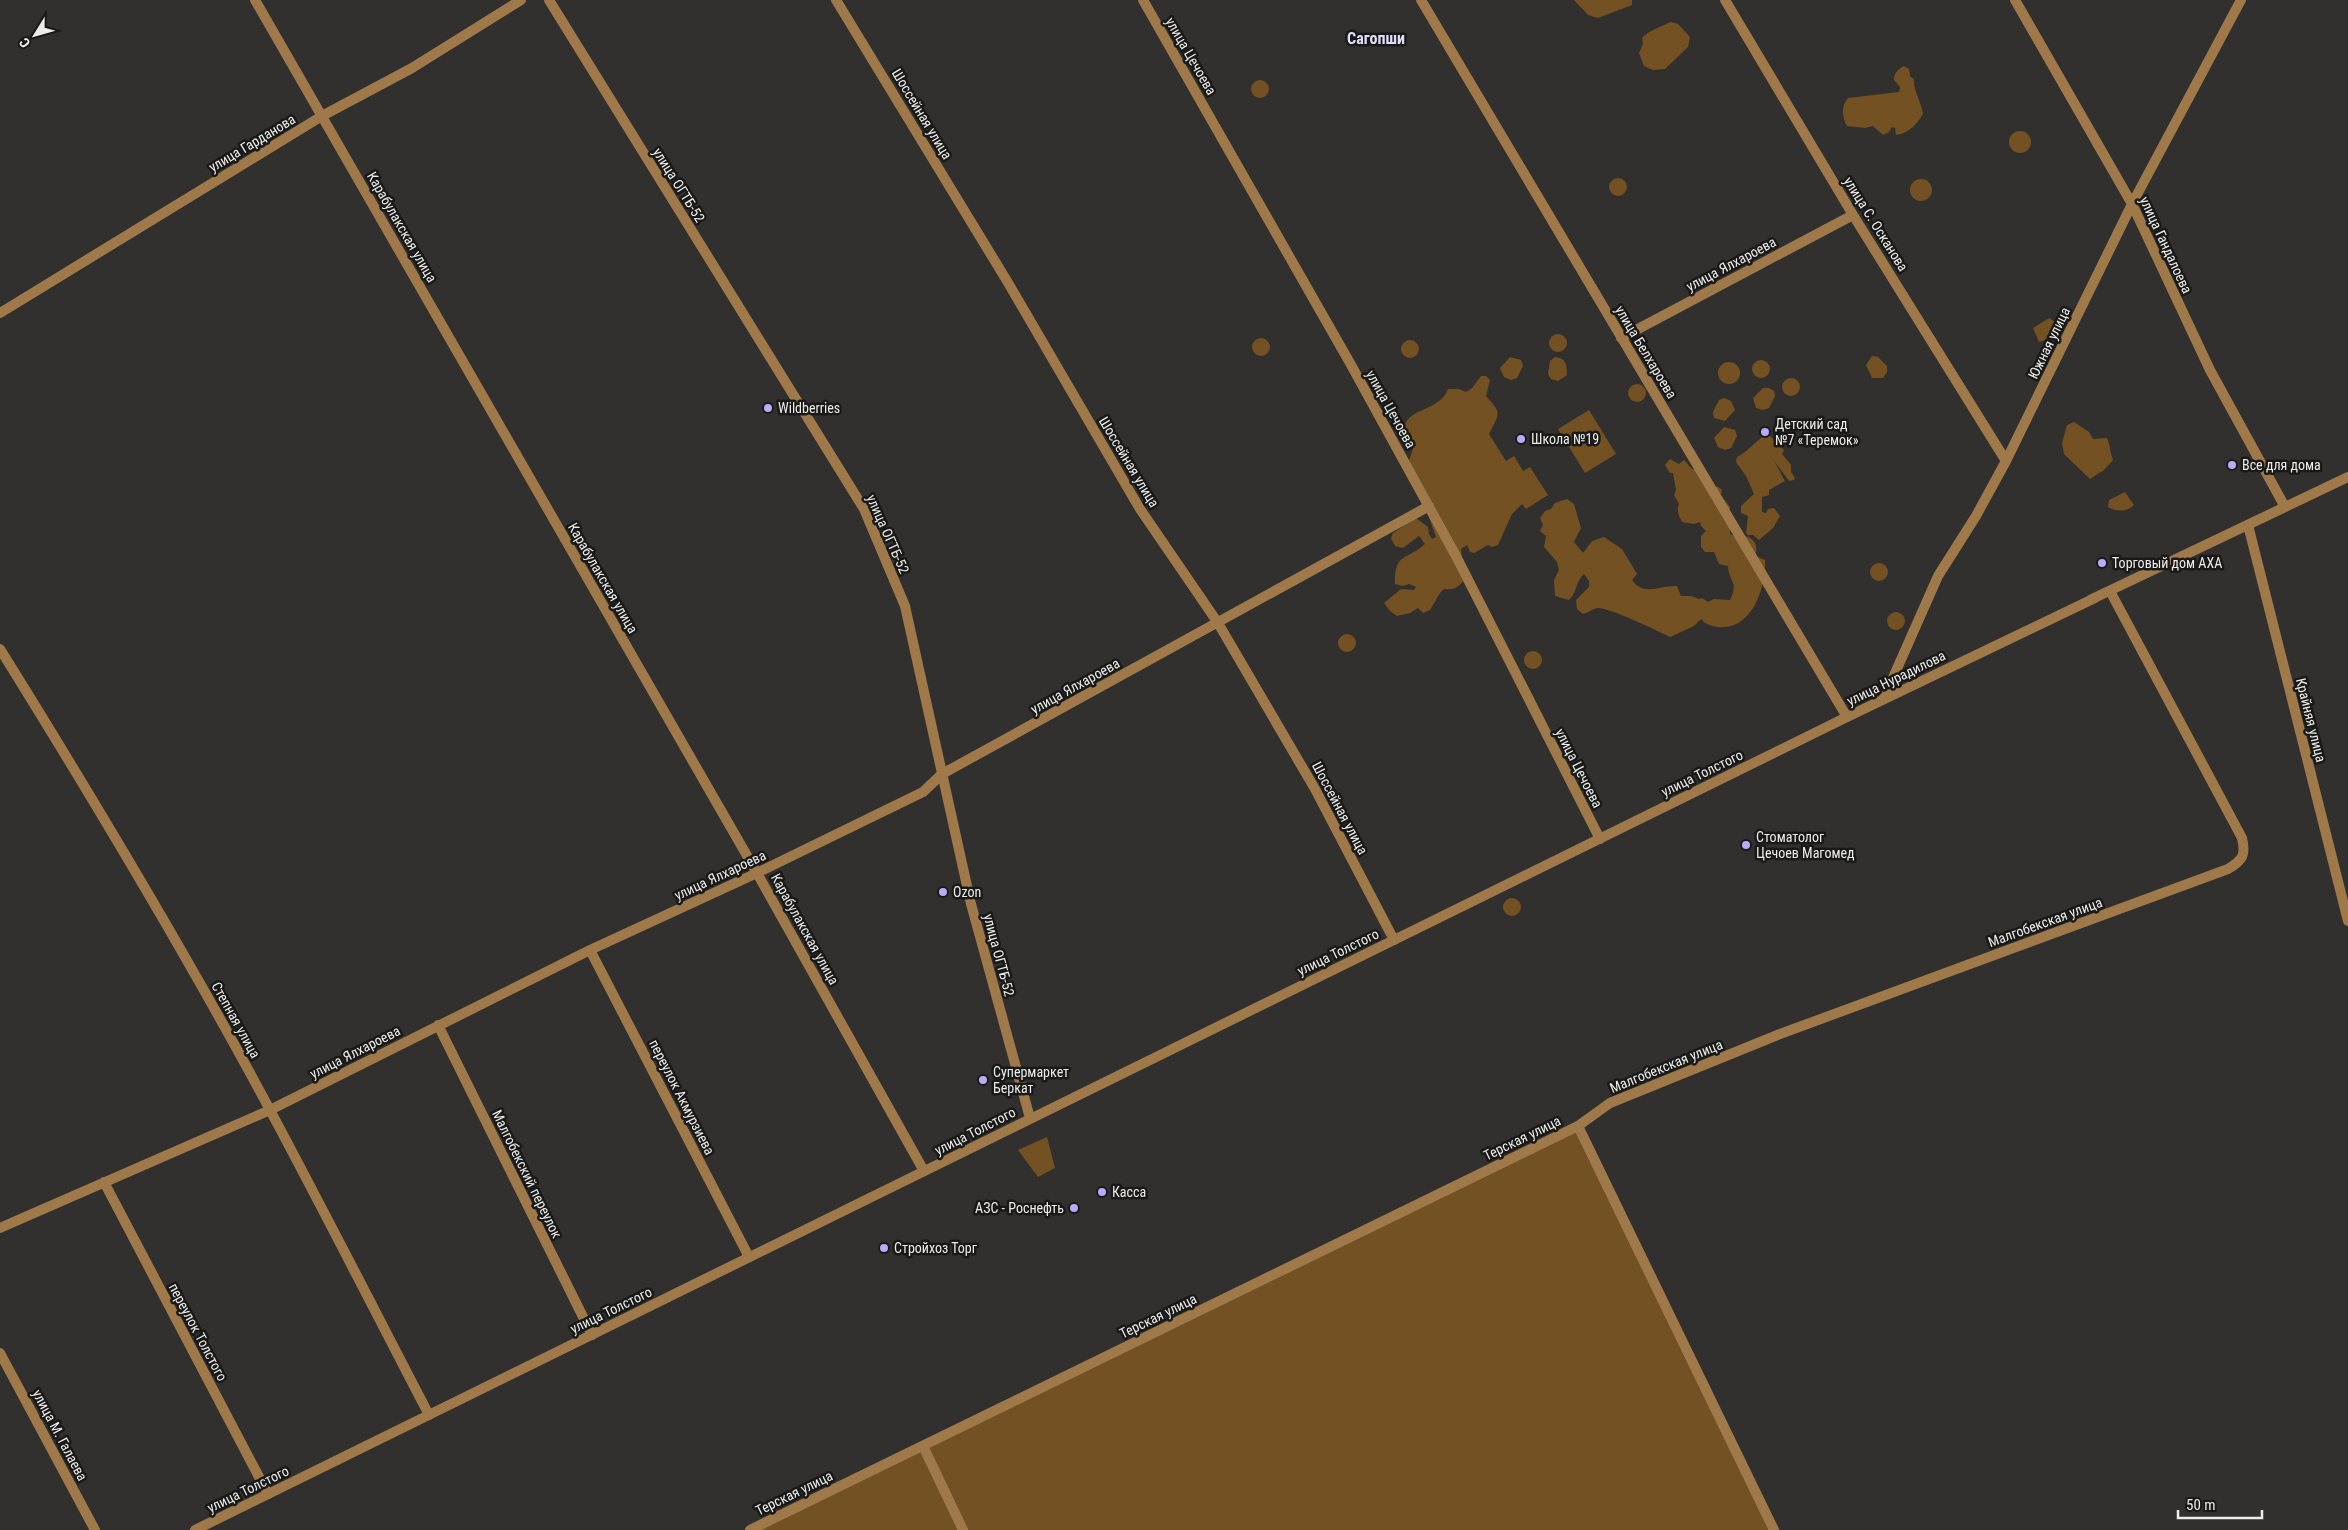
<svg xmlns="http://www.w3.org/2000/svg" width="2348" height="1530" font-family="'Roboto Condensed',sans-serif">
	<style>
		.green { fill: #735122 }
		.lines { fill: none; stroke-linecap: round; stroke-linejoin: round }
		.minor { stroke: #9f7949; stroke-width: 10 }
		.tertiary { stroke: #9f7949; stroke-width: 10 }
		.poi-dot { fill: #b8abf7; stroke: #191918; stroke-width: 2 }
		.labels { text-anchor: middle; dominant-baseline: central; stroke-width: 5; stroke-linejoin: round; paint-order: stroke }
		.street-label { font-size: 14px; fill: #edeceb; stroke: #191918 }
		.poi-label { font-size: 14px; fill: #edeceb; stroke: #191918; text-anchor: start }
		.quarter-label { font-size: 16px; font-weight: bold; fill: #e0ddfa; stroke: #191918 }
	</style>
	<rect width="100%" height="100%" fill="#32302f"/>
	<path class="green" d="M1574 0H1632V5L1598 18 1588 15Z
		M1671 22 1678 24 1690 37 1688 47 1665 69 1653 70 1644 66 1639 53 1643 44 1642 38C1648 31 1662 26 1671 22Z
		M1904 66 1909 69 1910 76 1914 79C1913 90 1921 101 1923 114 1916 125 1909 133 1896 135L1895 128 1892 127 1889 132 1883 135 1873 126 1865 128 1847 126C1842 117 1841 106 1848 98L1899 92 1900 87 1894 80C1894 73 1898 69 1904 66Z
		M1251 89a9 9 0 1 1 18 0a9 9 0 1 1-18 0Z
		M2009 142a11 11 0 1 1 22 0a11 11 0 1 1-22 0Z
		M1609 187a9 9 0 1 1 18 0a9 9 0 1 1-18 0Z
		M1910 190a11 11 0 1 1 22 0a11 11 0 1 1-22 0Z
		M2049 318 2055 322C2054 332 2049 340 2039 342L2033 328Z
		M1549 343a9 9 0 1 1 18 0a9 9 0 1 1-18 0Z
		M1252 347a9 9 0 1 1 18 0a9 9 0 1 1-18 0Z
		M1401 349a9 9 0 1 1 18 0a9 9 0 1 1-18 0Z
		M1872 356 1878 357 1887 366V372L1883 378H1872L1866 365Z
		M1510 357 1521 360 1523 366 1517 378 1511 380 1504 377 1500 368Z
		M1555 357C1566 358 1567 365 1567 375L1558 381 1551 379 1548 374 1550 361Z
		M1752 369a9 9 0 1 1 18 0a9 9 0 1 1-18 0Z
		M1718 373a11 11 0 1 1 22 0a11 11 0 1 1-22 0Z
		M1481 376H1486L1490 380 1486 396C1502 414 1500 412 1489 434L1506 461 1514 456 1523 471 1530 467 1548 495 1526 509 1522 504 1512 514 1498 545 1492 547 1488 545 1474 553 1470 552 1467 545 1461 549 1462 560 1470 573C1461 583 1459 591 1444 589L1440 593 1430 610 1423 613 1418 608 1410 613 1397 616 1390 611 1384 603 1401 589 1414 590 1416 587 1409 584 1403 586 1395 584C1394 552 1408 560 1425 544L1419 536 1403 548 1395 546 1391 538 1393 533 1416 518 1428 527 1429 534 1432 539 1436 537 1409 461 1414 445 1406 441C1395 405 1438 416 1448 389H1459L1466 392 1472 388Z
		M1782 387a9 9 0 1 1 18 0a9 9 0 1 1-18 0Z
		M1628 393a9 9 0 1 1 18 0a9 9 0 1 1-18 0Z
		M1763 388H1769L1774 391 1775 396 1769 408 1763 410 1756 408 1753 398Z
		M1724 398 1731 401 1735 410 1725 421 1714 418 1713 412 1719 400Z
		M1589 410 1616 454 1585 473 1558 429Z
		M2074 422 2089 432 2093 439 2107 438C2110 445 2110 452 2113 460L2104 470 2090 479 2064 454 2062 443 2067 425Z
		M1724 427 1735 430 1737 436 1731 448 1725 450 1718 447 1714 438Z
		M1765 435 1770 436 1784 450 1782 454 1791 465V472L1795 478 1794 480 1789 481 1774 461 1785 481 1769 490V495L1762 497V512L1766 513 1768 509 1774 508 1780 516 1773 528 1759 540 1753 535H1748L1746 533 1748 516 1741 513V506L1754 494 1746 476 1736 462 1737 457C1747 452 1755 442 1765 435Z
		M1670 459 1679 464 1684 460 1692 469 1701 468 1714 489 1717 486 1722 490 1721 495 1730 507V534L1734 536 1740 534C1753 538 1759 542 1755 556L1765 560C1766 588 1752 631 1718 627 1711 626 1705 624 1701 619L1694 626 1670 637C1659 631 1606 606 1597 608 1592 609 1588 613 1583 614L1577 609 1576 600 1589 587V581L1584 574C1575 582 1578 591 1569 600L1555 596 1554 580 1559 570 1557 562 1544 547 1546 536 1540 531 1543 525 1540 518 1545 511 1551 509 1555 503 1567 499 1574 504 1581 528 1574 542 1583 553 1592 541 1604 537 1622 549 1637 574 1632 580C1644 597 1659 585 1677 586L1681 596H1691L1699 599 1702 598 1708 602 1714 599 1730 600C1739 581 1729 583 1728 566L1719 564 1714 552H1705L1701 547V536L1706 531 1701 526 1700 522 1694 524 1682 522C1679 516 1676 510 1679 504L1674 495 1676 490 1673 473H1670L1665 465Z
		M2125 492 2134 505C2127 512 2116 512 2108 507L2109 500Z
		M1870 572a9 9 0 1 1 18 0a9 9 0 1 1-18 0Z
		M1887 621a9 9 0 1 1 18 0a9 9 0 1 1-18 0Z
		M1338 643a9 9 0 1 1 18 0a9 9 0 1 1-18 0Z
		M1524 660a9 9 0 1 1 18 0a9 9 0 1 1-18 0Z
		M1503 907a9 9 0 1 1 18 0a9 9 0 1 1-18 0Z
		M1578 1126 1774 1530H750Z
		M1047 1137 1055 1168 1038 1177 1018 1150Z"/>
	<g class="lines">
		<path class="minor" d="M255 0 757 873 924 1171
			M836 0 1007 281 1140 509 1218 623 1315 789 1394 940
			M1143 0 1350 363 1456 556 1600 839
			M1421 0 1847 717
			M1725 0 1853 215 2006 461
			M2015 0 2132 204 2210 370 2285 507
			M1621 338 1853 215
			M2248 525 2348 921
			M0 649C94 800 186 953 270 1110 324 1211 376 1313 429 1415
			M1884 698 1938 576 1976 516 2006 461 2132 204 2241 0
			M590 950 749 1257
			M438 1025 592 1335
			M1578 1126 1610 1103 1780 1034 2228 869C2243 860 2246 855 2242 838L2110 591
			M104 1182 268 1494
			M0 1228 270 1110 590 950 757 873 923 792 942 774 1429 506
			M0 1353 95 1530"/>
		<path class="tertiary" d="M549 0 864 509 905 606 971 904 1030 1118
			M0 313 322 116 412 68 521 0
			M2090 600 2348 477
			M923 1446 963 1530
			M195 1530 1847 717 2095 598
			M750 1530 1578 1126 1774 1530"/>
	</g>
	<g class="poi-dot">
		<circle cx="768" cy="408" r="5"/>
		<circle cx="1765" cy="432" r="5"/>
		<circle cx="1521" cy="439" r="5"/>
		<circle cx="2232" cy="465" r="5"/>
		<circle cx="2102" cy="563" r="5"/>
		<circle cx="1746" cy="845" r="5"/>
		<circle cx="943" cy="892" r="5"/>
		<circle cx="983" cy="1080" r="5"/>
		<circle cx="1102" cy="1192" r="5"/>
		<circle cx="1074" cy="1208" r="5"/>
		<circle cx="884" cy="1248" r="5"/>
	</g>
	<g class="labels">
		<g class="street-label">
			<text transform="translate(1191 56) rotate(60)">улица Цечоева</text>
			<text transform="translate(922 114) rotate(59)">Шоссейная улица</text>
			<text transform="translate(252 143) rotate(-31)">улица Гарданова</text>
			<text transform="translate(679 185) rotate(58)">улица ОГТБ-52</text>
			<text transform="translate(1876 224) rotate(58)">улица С. Осканова</text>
			<text transform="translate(402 227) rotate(60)">Карабулакская улица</text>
			<text transform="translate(2166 245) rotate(65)">улица Гандалоева</text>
			<text transform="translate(1731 264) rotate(-28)">улица Ялхароева</text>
			<text transform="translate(2049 343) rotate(-64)">Южная улица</text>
			<text transform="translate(1646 352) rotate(59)">улица Белхароева</text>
			<text transform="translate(1391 409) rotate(61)">улица Цечоева</text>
			<text transform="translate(1129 462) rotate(59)">Шоссейная улица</text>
			<text transform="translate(888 534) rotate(66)">улица ОГТБ-52</text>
			<text transform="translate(603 578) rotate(60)">Карабулакская улица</text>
			<text transform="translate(1896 678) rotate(-26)">улица Нурадилова</text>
			<text transform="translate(1075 686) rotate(-29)">улица Ялхароева</text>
			<text transform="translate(2311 720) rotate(76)">Крайняя улица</text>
			<text transform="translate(1579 768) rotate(63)">улица Цечоева</text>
			<text transform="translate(1702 773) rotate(-26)">улица Толстого</text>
			<text transform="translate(1340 808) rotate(62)">Шоссейная улица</text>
			<text transform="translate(720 875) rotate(-25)">улица Ялхароева</text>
			<text transform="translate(2045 922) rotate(-20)">Малгобекская улица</text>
			<text transform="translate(805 929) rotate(61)">Карабулакская улица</text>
			<text transform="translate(1338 952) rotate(-26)">улица Толстого</text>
			<text transform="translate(999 955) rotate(75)">улица ОГТБ-52</text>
			<text transform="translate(236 1020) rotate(61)">Степная улица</text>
			<text transform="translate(355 1052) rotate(-27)">улица Ялхароева</text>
			<text transform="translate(1666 1066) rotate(-22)">Малгобекская улица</text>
			<text transform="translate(682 1097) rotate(63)">переулок Акмурзиева</text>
			<text transform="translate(975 1131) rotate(-27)">улица Толстого</text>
			<text transform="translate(1522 1138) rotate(-26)">Терская улица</text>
			<text transform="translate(527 1174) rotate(64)">Малгобекский переулок</text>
			<text transform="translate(611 1310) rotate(-26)">улица Толстого</text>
			<text transform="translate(1158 1316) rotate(-26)">Терская улица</text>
			<text transform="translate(198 1332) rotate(62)">переулок Толстого</text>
			<text transform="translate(60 1435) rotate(62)">улица М. Галаева</text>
			<text transform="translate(248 1489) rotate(-26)">улица Толстого</text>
			<text transform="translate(794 1493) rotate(-26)">Терская улица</text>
		</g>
		<g class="poi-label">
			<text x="778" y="408">Wildberries</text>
			<text x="1775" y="424">Детский сад<tspan x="1775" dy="16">№7 «Теремок»</tspan></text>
			<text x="1531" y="439">Школа №19</text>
			<text x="2242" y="465">Все для дома</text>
			<text x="2112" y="563">Торговый дом АХА</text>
			<text x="1756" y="837">Стоматолог<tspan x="1756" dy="16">Цечоев Магомед</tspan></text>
			<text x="953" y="892">Ozon</text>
			<text x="993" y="1072">Супермаркет<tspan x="993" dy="16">Беркат</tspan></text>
			<text x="1112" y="1192">Касса</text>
			<text x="1064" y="1208" text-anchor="end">АЗС - Роснефть</text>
			<text x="894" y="1248">Стройхоз Торг</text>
		</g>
		<g class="quarter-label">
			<text x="1376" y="38">Сагопши</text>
		</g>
	</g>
	<g transform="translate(35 35) rotate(233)" stroke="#191918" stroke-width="4" paint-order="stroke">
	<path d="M0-4L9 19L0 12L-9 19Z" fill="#edeceb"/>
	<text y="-8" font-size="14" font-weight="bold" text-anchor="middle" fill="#edeceb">С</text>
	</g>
	<path d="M2178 1510v8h84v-8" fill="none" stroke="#edeceb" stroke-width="2.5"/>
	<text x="2186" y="1510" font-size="15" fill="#edeceb" stroke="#191918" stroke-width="4" paint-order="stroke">50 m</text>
</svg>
